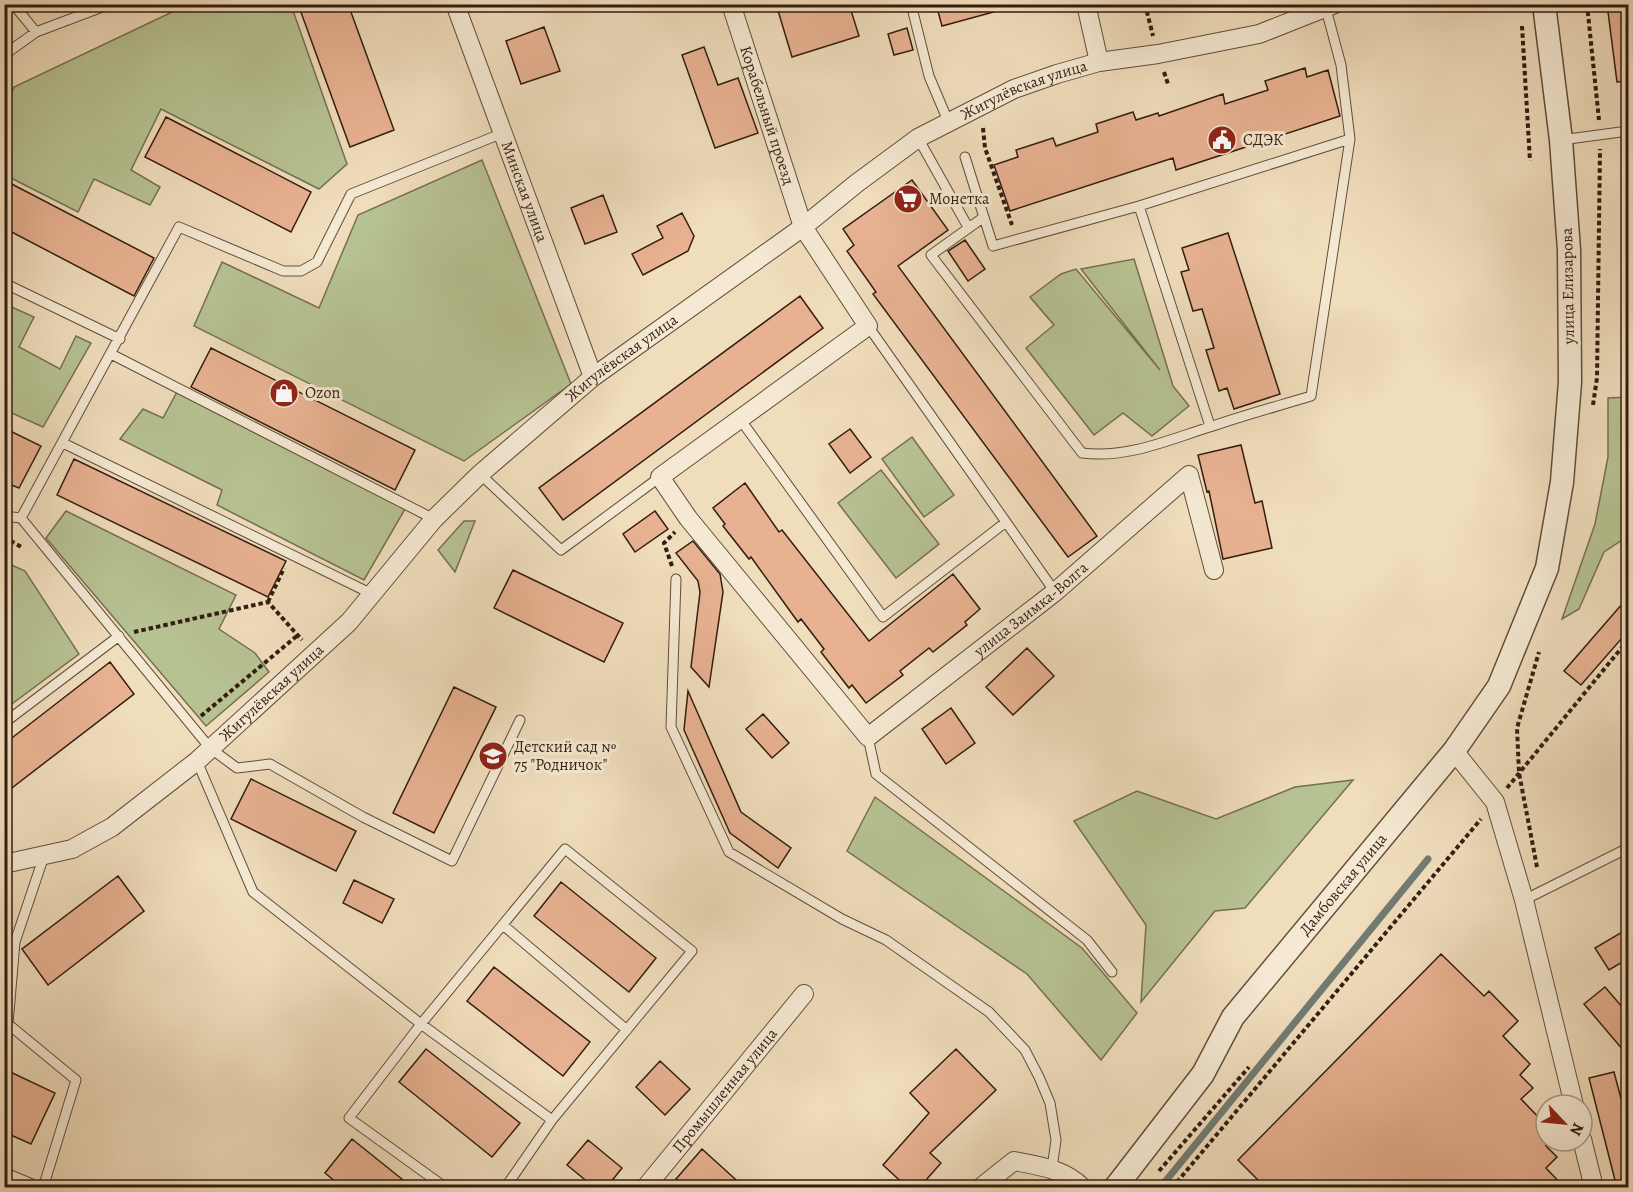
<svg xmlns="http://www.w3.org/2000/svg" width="1633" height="1192" font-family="Alegreya,serif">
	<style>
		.green { fill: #b7c292; stroke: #757051; stroke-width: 1.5 }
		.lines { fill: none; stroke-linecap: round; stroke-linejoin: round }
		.stream { stroke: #717c73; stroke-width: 7 }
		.building { fill: #e8b292; stroke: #331d10; stroke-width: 1.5 }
		.service-casing { stroke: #624d3b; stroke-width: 11 }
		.minor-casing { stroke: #624d3b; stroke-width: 20 }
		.tertiary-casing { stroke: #624d3b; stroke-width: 25 }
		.path { stroke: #331d10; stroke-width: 4; stroke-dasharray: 4.5 3; stroke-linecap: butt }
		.service { stroke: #f5e9d3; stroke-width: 9 }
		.minor { stroke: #f5e9d3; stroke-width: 18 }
		.tertiary { stroke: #f5e9d3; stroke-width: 22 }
		.labels { text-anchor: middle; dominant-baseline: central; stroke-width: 6; stroke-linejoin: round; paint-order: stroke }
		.street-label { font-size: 16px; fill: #331d10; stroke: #f5e9d3 }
		.poi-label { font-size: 16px; fill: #331d10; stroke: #f5e9d3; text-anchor: start }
	</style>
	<rect width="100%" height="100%" fill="#f0ddbc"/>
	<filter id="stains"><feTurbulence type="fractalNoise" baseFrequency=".00333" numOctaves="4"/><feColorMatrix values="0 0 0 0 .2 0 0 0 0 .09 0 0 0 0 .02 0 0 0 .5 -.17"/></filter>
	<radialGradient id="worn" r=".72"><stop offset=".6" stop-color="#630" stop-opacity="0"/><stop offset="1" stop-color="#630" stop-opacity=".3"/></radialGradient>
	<path class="green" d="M189 4 291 5 347 164 319 189 161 109 131 170 160 187 150 205 94 179 78 212 5 175V109L14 87Z
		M482 160 571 384 464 461 194 326 222 262 319 308 358 215Z
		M1134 259 1173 386 1189 406 1152 436 1123 413 1094 435 1026 348 1054 325 1030 297 1061 274 1076 269 1160 370 1081 269Z
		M5 304 34 317 19 347 60 369 76 336 91 343 43 427 5 410Z
		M178 390 405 509 364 580 217 505 222 490 120 439 143 409 163 418Z
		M1628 397V536L1604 552 1579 609 1562 619 1595 524 1608 457V398Z
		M912 437 954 495 924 517 882 459Z
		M881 470 939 544 896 578 838 503Z
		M66 511 236 595 219 629 255 653 269 672 206 726 46 538Z
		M464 521H475L455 572 438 550Z
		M5 562 25 571 79 654 5 709Z
		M1353 780 1245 908 1215 911 1141 1002 1146 925 1074 821 1137 791 1216 819 1295 787Z
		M875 797 1082 948 1137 1013 1101 1060 1027 974 847 851Z"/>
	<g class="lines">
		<path class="stream" d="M1160 1188 1428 859"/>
	</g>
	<path class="building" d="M298 4H348L394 130 350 147Z
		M776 4H849L859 36 792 57Z
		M936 4H1000L1001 10 942 26Z
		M1607 4H1629V81L1617 82Z
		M544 27 560 71 521 84 506 41Z
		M907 28 913 50 894 55 888 34Z
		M704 47 718 85 738 78 758 133 715 148 682 55Z
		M1305 68 1307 77 1328 70 1340 116 1176 170 1173 158 1010 211 994 165 1018 157 1016 150 1053 138 1056 146 1098 132 1096 124 1133 112 1136 120 1158 113 1159 116 1223 94 1225 104 1268 90 1265 81Z
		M166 117 311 192 291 232 145 157Z
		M4 180 154 258 134 296 4 228Z
		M912 180 948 230 898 266 1097 536 1068 557 873 294 876 292 847 251 854 245 843 229Z
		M603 195 617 232 585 244 571 208Z
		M682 213 694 236 688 251 643 275 632 254 663 238 657 226Z
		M1228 233 1280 394 1234 409 1227 388 1219 391 1206 350 1214 348 1202 309 1193 311 1181 272 1189 270 1182 248Z
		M965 240 985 269 968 281 948 251Z
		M800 296 823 328 563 520 539 488Z
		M211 348 415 450 395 490 191 387Z
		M4 428 41 446 19 488 4 482Z
		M850 429 871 457 850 473 829 444Z
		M1241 445 1255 503 1262 501 1272 548 1223 559 1209 491 1207 492 1198 455Z
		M74 459 286 561 268 597 57 495Z
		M745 483 779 532 782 530 869 641 953 574 980 609 965 622 967 625 933 652 929 648 900 671 903 675 866 703 852 685 849 688 821 652 824 649 801 619 798 622 751 557 749 559 723 526 725 524 713 508Z
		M655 511 668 529 635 552 623 534Z
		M693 541 720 574 723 592 709 687 691 667 700 592 698 581 676 553Z
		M513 570 623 623 604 662 494 608Z
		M1629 596V630L1581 685 1564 671Z
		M1027 648 1054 676 1013 715 986 687Z
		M110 662 134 694 4 794V744Z
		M454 687 496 707 434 833 393 813Z
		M688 691 741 812 791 848 778 868 730 833 684 730Z
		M951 708 975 743 946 764 922 729Z
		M763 714 789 743 772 758 746 729Z
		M251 779 356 831 336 871 231 819Z
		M118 876 144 911 48 985 22 949Z
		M354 880 394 899 382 923 343 903Z
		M561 882 656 958 629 992 534 916Z
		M1629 928V958L1609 970 1595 948Z
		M1441 954 1484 996 1489 991 1518 1021 1503 1036 1530 1064 1520 1075 1533 1088 1521 1099 1546 1125V1146L1557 1157 1546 1168 1565 1188H1266L1238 1160Z
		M494 967 590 1042 563 1076 467 1001Z
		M1605 987 1629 1015V1057L1584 1004Z
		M426 1049 520 1123 492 1157 399 1082Z
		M956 1049 996 1090 930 1153 941 1163 919 1188H908L883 1165 929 1113 910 1093Z
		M660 1061 690 1089 665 1115 636 1087Z
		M4 1069 55 1093 31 1144 4 1132Z
		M1614 1072 1629 1129V1188H1617L1589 1078Z
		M352 1139 413 1188H343L325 1173Z
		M588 1140 622 1168 606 1188H595L567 1165Z
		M702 1149 745 1188H686L676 1179Z"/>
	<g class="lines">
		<g class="service-casing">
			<path id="service" d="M13 4 36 32 110 4
				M911 4 929 76 948 121
				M4 55 36 32
				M918 138 968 227
				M1561 140 1628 131
				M965 157 993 246 1139 206 1350 139 1341 65 1326 9
				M1139 206 1210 426
				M984 217 931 255 1082 453C1128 459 1170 439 1213 426 1245 415 1278 406 1311 396L1350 139
				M4 283 120 339
				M868 326 1006 522
				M111 354 434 519
				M740 419 883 617 1006 522 1055 592
				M63 443 372 594
				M480 474 561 550 660 477
				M4 516 21 518 210 748 237 768 270 764 363 817 452 861 520 720
				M21 518 179 227 283 271H301L317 262 351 194 503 133
				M676 579 671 727 729 852 842 919 886 940 989 1012 1025 1050 1039 1077 1050 1103 1056 1140 1052 1168
				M4 723 119 636
				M868 737 876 774 1087 940 1112 972
				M197 761 253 892 421 1024 552 1120
				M1524 900 1628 848
				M503 925 627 1030
				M43 1188 76 1080 8 1024 15 942 44 856
				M446 1188 349 1118 421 1024 565 849 692 951 552 1120 505 1188"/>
		</g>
		<g class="minor-casing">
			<g id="minor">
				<path id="s1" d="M455 4 593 377"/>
				<path id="s2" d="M731 4 803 227 868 326 660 477 688 518 868 737 1055 592 1189 475 1214 570"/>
				<path d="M1086 4 1099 62"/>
				<path d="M1454 751 1495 802 1524 900 1574 1105"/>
				<path id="s3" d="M4 864 72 849 112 827 197 761 349 622 434 519 480 474 593 377 803 227 857 183 918 138 1014 89 1057 74 1099 62 1158 54 1259 34 1335 4"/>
				<path d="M1582 1139 1594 1188"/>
				<path d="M4 1177 30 1188"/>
				<path id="s4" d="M645 1188 804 994"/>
				<path d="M980 1188 1014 1161C1040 1166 1064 1169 1083 1188"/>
			</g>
		</g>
		<g class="tertiary-casing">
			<g id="tertiary">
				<path id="s5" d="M1115 1188 1203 1074 1233 1017 1454 751 1499 686 1547 568 1562 482 1570 382 1569 250 1561 140 1544 4"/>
			</g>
		</g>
		<path class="path" d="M1145 4 1153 36
			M1587 4 1599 120
			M1522 26 1530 161
			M1164 72 1168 84
			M983 128 985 148 1012 225
			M1593 405 1597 378 1600 149
			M4 537 23 548
			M672 566 664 543 675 532
			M268 602 284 568
			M134 632 268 602 302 640
			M201 716 298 635
			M1507 788 1628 640
			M1537 867 1519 773 1517 728 1539 652
			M1159 1171 1249 1067
			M1172 1188 1481 819"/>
		<use href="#service" class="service"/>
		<use href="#minor" class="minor"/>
		<use href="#tertiary" class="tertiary"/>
	</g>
	<defs>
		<g id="civic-disc" transform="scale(1.5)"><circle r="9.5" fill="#8f2418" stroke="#f5e9d3"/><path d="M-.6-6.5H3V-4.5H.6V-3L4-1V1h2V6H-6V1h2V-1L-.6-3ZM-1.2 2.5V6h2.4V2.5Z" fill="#fff"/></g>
		<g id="supermarket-disc" transform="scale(1.5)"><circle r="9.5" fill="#8f2418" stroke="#f5e9d3"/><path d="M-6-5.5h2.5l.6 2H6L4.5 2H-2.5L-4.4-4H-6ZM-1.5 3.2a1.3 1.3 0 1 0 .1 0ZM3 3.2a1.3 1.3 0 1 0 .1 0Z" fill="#fff"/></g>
		<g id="shop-disc" transform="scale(1.5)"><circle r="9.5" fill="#8f2418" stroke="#f5e9d3"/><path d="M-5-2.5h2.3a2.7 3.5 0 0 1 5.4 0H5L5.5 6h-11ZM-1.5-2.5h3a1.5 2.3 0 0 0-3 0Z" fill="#fff"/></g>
		<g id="school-disc" transform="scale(1.5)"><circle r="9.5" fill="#8f2418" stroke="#f5e9d3"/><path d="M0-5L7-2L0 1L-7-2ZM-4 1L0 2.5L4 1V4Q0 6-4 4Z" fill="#fff"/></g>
	</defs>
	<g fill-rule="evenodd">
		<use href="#civic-disc" x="1222" y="140"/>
		<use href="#supermarket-disc" x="908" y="199"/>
		<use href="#shop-disc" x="284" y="393"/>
		<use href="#school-disc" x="493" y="756"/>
	</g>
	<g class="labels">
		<g class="street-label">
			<text stroke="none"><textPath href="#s3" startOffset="1296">Жигулёвская улица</textPath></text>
			<text stroke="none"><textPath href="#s2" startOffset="117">Корабельный проезд</textPath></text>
			<text stroke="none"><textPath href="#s1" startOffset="200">Минская улица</textPath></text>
			<text transform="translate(1568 286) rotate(-91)">улица Елизарова</text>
			<text stroke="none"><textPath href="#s3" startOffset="810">Жигулёвская улица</textPath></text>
			<text stroke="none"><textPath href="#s2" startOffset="1150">улица Заимка-Волга</textPath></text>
			<text stroke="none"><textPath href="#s3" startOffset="324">Жигулёвская улица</textPath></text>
			<text stroke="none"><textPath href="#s5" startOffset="381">Дамбовская улица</textPath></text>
			<text stroke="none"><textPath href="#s4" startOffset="126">Промышленная улица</textPath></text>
		</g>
		<g class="poi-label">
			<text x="1243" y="140">СДЭК</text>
			<text x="929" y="199">Монетка</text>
			<text x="305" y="393">Ozon</text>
			<text x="514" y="747">Детский сад №<tspan x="514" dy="18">75 "Родничок"</tspan></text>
		</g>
	</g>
	<rect width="1633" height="1192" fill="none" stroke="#f0ddbc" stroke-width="24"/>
	<rect x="6" y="6" width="1621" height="1180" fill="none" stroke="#331d10" stroke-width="3"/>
	<rect x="12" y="12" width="1609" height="1168" fill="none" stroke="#331d10" stroke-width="1.5"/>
	<g transform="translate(1564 1123) rotate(116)"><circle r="28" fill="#f5e9d3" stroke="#a79785" stroke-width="1.5"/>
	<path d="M0-4.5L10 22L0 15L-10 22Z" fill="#8f2418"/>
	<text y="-9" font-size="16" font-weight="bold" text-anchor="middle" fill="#331d10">N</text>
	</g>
	<rect width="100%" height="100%" filter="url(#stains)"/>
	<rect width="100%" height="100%" fill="url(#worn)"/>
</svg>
